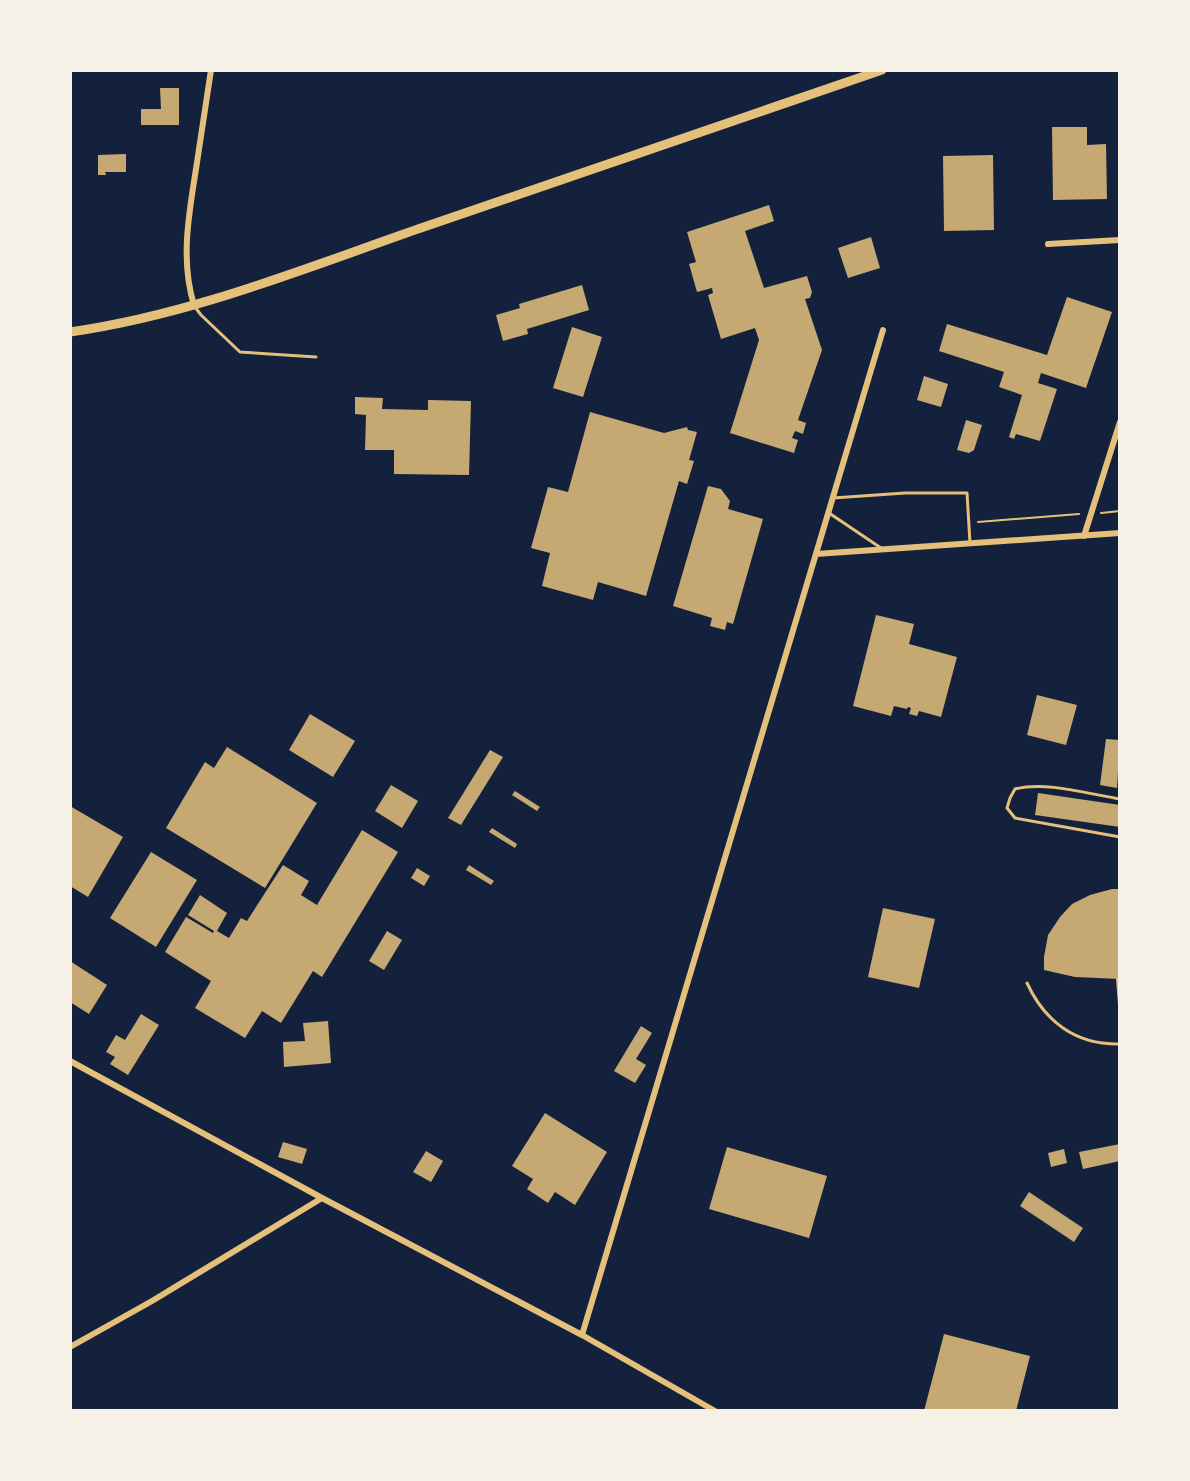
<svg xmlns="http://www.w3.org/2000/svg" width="1190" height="1481" font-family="'Sofia Sans Condensed',sans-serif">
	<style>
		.building { fill: #c6a872 }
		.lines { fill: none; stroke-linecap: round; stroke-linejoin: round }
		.path { stroke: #e5c07b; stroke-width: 2 }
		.service { stroke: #e5c07b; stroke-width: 3 }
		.minor { stroke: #e5c07b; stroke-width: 6 }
		.primary { stroke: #e5c07b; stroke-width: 9 }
	</style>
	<rect width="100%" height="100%" fill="#14213d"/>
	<path class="building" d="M160 88H179V125H141V109H161Z
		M1052 127H1087V145L1106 144 1107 199 1053 200Z
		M126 154V172H105L106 175H98V155Z
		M993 155 994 230 944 231 943 156Z
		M769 205 774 221 745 231 764 288 807 276 812 292 810 298 805 299 822 350 798 420 806 423 803 434 795 431 792 438 798 440 794 453 730 433 759 340 755 328 721 339 708 295 713 293 712 288 697 292 689 264 696 262 687 232Z
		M871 237 880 268 848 278 838 248Z
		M582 285 589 310 527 329 528 334 503 341 496 315 520 308 519 304Z
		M1067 297 1112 312 1086 388 1041 373 1038 383 1057 389 1040 441 1016 434 1014 439 1009 437 1022 395 999 387 1004 372 939 351 947 324 1047 355Z
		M572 327 602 337 583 397 553 388Z
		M924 376 948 384 941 407 917 400Z
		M355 397 383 398 382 409 428 410V400L471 401 469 475 394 474V450H365L366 415 355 414Z
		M590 412 664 433 687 427 688 430 697 432 689 460 694 461 687 484 679 481 646 596 598 582 593 600 542 586 550 553 531 548 548 487 568 492Z
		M966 420 982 425 974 450 969 453 957 450Z
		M708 486 721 489 730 501 728 509 763 519 733 624 727 622 725 630 710 626 712 618 673 606Z
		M876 615 914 624 909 644 957 657 941 717 919 711 917 716 909 714 911 708 908 707 907 709 894 706 891 716 853 706Z
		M1037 695 1077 705 1066 745 1027 735Z
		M310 714 355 741 333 777 289 750Z
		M1106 739 1120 740 1117 788 1100 785Z
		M227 747 317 803 265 888 166 828 205 762 214 768Z
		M490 750 503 757 461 825 448 818Z
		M391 785 418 801 402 828 375 811Z
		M515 791 540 807 537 811 512 795Z
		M1038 793 1120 805V827L1035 815Z
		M70 806 123 837 88 897 70 886Z
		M492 828 517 844 515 848 489 832Z
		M362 830 398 852 322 977 313 971 281 1023 262 1011 245 1038 195 1008 211 981 165 952 186 917 213 933 214 931 188 915 200 895 227 913 217 931 229 938 241 918 247 921 283 865 309 881 301 895 317 905Z
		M151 852 197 880 156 947 110 918Z
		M469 865 494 881 491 885 466 870Z
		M417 868 430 876 424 886 411 878Z
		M1112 889H1120V979L1075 977 1044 970V957L1048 935 1060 917 1072 904 1090 895Z
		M883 908 935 919 919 988 868 977Z
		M387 931 402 940 384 970 369 961Z
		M70 961 107 985 89 1014 70 1002Z
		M141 1014 159 1025 128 1075 110 1064 115 1057 106 1052 116 1035 125 1040Z
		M328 1021 331 1063 284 1067 283 1042 305 1041 303 1023Z
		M641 1026 652 1033 636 1059 646 1065 635 1083 614 1071Z
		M545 1113 607 1152 575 1205 555 1192 548 1203 527 1189 533 1179 512 1166Z
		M283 1142 307 1149 302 1164 278 1157Z
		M1120 1144V1161L1083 1169 1079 1152Z
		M727 1147 827 1176 809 1238 709 1209Z
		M1064 1149 1067 1163 1051 1167 1048 1153Z
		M426 1151 443 1161 431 1182 413 1172Z
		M1029 1192 1083 1228 1074 1242 1020 1206Z
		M944 1334 1030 1356 1016 1411H924Z"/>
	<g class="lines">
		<path class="path" d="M1101 513 1120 511
			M978 522 1079 514
			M1117 979 1120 1017"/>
		<path class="service" d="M195 307 201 315 240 352 316 357
			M833 498 905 493H967L970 543
			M829 513 881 548
			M1120 799C1088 794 1046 781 1015 789L1010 798 1007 808 1015 818 1120 837
			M1027 983C1045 1022 1076 1045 1120 1044"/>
		<path class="minor" d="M1048 244 1120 240
			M194 305C180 260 189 214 196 169 201 136 206 103 211 70
			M1084 536 1120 422
			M816 554 1120 533
			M70 1061 322 1198 582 1335 715 1411
			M582 1335 883 330
			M70 1347 152 1301 322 1198"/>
		<path class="primary" d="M70 332C190 315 303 269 418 229 572 175 727 123 882 70"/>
	</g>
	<rect width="1190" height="1481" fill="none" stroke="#f6f1e7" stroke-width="144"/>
</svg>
